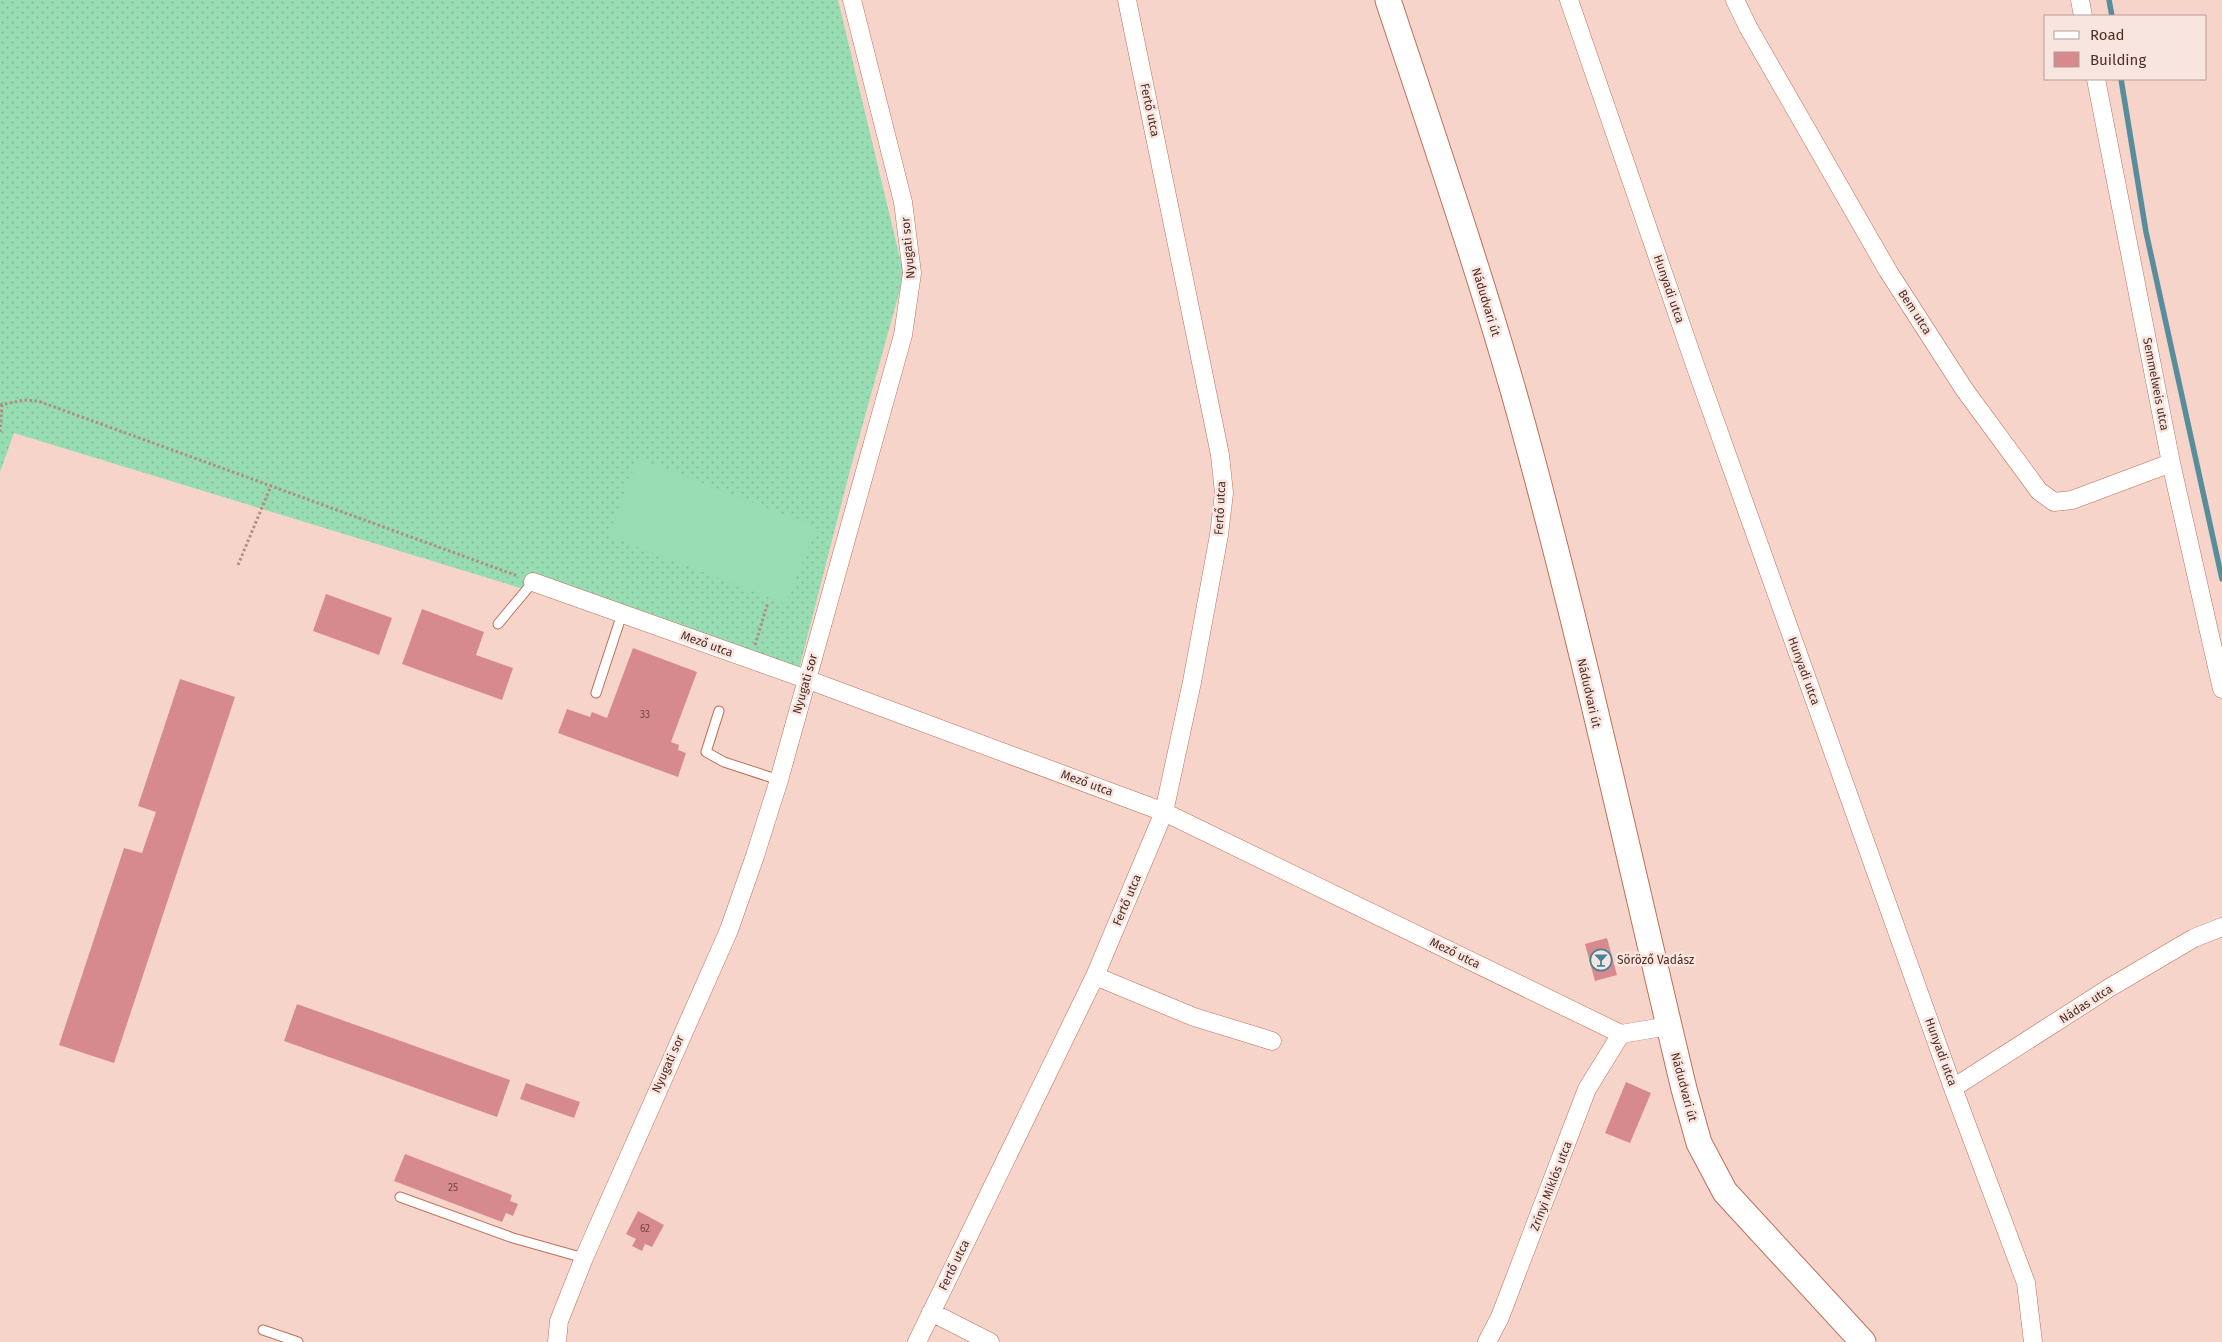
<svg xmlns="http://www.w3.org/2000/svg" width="2222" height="1342" font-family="'Fira Sans',sans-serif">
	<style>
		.grass { fill: url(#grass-dots) }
		.garden { fill: #97dcb2 }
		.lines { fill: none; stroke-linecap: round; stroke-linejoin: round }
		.stream { stroke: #588e9c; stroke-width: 5.5 }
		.building { fill: #d78a8d }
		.service-casing { stroke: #bf7058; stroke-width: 11 }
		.minor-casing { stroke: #bf7058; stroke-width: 19 }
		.secondary-casing { stroke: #bf7058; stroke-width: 27 }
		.path { stroke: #b18e84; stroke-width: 3; stroke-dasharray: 2.5 2.5; stroke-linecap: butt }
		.service { stroke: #fff; stroke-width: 9 }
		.minor { stroke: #fff; stroke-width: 18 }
		.secondary { stroke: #fff; stroke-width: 25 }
		.labels { text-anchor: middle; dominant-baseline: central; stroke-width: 5; stroke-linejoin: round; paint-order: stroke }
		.number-label { font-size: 10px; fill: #72453e }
		.street-label { font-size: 12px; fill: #502e24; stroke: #f8e5e0 }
		.poi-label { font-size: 12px; fill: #502e24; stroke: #f8e5e0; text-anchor: start }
	</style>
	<defs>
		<pattern id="grass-dots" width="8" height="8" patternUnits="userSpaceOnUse" patternTransform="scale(1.25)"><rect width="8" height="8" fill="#97dcb2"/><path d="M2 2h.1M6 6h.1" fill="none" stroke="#84bd99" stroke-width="1.8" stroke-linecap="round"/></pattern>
	</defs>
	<rect width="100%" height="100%" fill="#f7d4c9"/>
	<path class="grass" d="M0 0H838L904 275 849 474 798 673 14 433 0 472Z"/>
	<path class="garden" d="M638 458 816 527 786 604 608 536Z"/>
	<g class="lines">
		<path class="stream" d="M2109 0 2112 16
			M2121 79 2146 232 2222 579"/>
	</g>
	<path class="building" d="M326 594 392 618 379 655 313 631Z
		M422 609 484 632 476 655 513 668 502 700 402 664Z
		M633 648 697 672 671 742 679 745 678 750 686 753 678 777 558 733 567 709 590 717 592 712 607 718Z
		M180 679 235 697 114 1063 59 1045 124 848 142 853 156 812 138 806Z
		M1607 938 1617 975 1595 981 1585 944Z
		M297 1004 510 1080 497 1117 284 1041Z
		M1626 1082 1651 1093 1630 1143 1605 1133Z
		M526 1083 580 1102 574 1118 520 1099Z
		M405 1154 512 1195 510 1201 518 1204 513 1216 506 1213 502 1222 394 1181Z
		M638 1211 664 1225 652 1247 645 1244 642 1251 632 1246 636 1239 626 1234Z"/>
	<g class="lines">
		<g class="service-casing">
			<path id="service" d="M498 624 533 582
				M596 693 622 614
				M719 711 706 752 724 762 779 780
				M400 1197 513 1238 584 1258
				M263 1330 298 1342"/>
		</g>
		<g class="minor-casing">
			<path id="minor" d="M1569 0 1695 365 1953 1088 2026 1283 2033 1342
				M1735 0 1748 27 1888 271 1964 389 2039 491 2054 502 2072 500 2171 463
				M2080 0 2083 16
				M2096 79 2171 463 2222 689
				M533 582 806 679 1164 812 1621 1034
				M1095 976 1194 1017 1272 1041
				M1621 1034 1669 1026
				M1953 1088 2109 988 2194 938 2222 927
				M931 1312 990 1342
				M557 1342 559 1321 584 1258 729 930 755 856 779 780 903 335 912 273 903 202 852 0
				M917 1342 1095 976 1164 812 1192 682 1219 535 1224 493 1220 455 1127 0
				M1487 1342 1500 1317 1587 1089 1621 1034"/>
		</g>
		<g class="secondary-casing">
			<path id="secondary" d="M1388 0C1433 136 1480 272 1519 411 1581 635 1630 863 1684 1089L1699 1143 1725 1192 1863 1342"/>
		</g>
		<path class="path" d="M0 405 24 400 38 401 518 576
			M0 432 2 405
			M238 565 271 486
			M755 645 768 602"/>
		<use href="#service" class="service"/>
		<use href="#minor" class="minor"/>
		<use href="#secondary" class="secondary"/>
	</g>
	<defs>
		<g id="bar-ring" transform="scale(1.125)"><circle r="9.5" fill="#f8e5e0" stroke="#438597" stroke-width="1.5"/><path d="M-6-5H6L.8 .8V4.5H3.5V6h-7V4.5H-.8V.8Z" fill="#438597"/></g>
	</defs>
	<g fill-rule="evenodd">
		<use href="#bar-ring" x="1601" y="960"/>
	</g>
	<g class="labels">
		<g class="number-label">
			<text x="645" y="715">33</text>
			<text x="453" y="1188">25</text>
			<text x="645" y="1229">62</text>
		</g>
		<g class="street-label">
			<text transform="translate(1150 110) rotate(78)">Fertő utca</text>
			<text transform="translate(908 248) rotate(-95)">Nyugati sor</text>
			<text transform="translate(1669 289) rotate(71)">Hunyadi utca</text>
			<text transform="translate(1486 302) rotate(73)">Nádudvari út</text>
			<text transform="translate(1915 312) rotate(57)">Bem utca</text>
			<text transform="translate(2156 384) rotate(79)">Semmelweis utca</text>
			<text transform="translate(1220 508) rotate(-87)">Fertő utca</text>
			<text transform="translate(707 644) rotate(20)">Mező utca</text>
			<text transform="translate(1804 671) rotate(70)">Hunyadi utca</text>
			<text transform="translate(805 684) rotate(-74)">Nyugati sor</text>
			<text transform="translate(1589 693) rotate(77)">Nádudvari út</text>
			<text transform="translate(1087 783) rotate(20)">Mező utca</text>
			<text transform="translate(1127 900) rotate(-67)">Fertő utca</text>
			<text transform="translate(1455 953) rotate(26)">Mező utca</text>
			<text transform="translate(2086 1004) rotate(-33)">Nádas utca</text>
			<text transform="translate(1941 1052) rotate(70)">Hunyadi utca</text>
			<text transform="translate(668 1064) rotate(-66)">Nyugati sor</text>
			<text transform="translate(1684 1087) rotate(75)">Nádudvari út</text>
			<text transform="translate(1551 1186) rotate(-69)">Zrínyi Miklós utca</text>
			<text transform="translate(954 1265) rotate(-64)">Fertő utca</text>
		</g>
		<g class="poi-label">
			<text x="1617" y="960">Söröző Vadász</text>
		</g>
	</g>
	<rect x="2044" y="15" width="162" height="65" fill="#f8e5e0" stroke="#b59c95"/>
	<rect x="2054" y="31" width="25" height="8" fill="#ffffff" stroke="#b59c95"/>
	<text x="2090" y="40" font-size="15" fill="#502e24">Road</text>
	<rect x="2054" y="52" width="25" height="15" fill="#d78a8d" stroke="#b59c95"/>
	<text x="2090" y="65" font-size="15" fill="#502e24">Building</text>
</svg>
